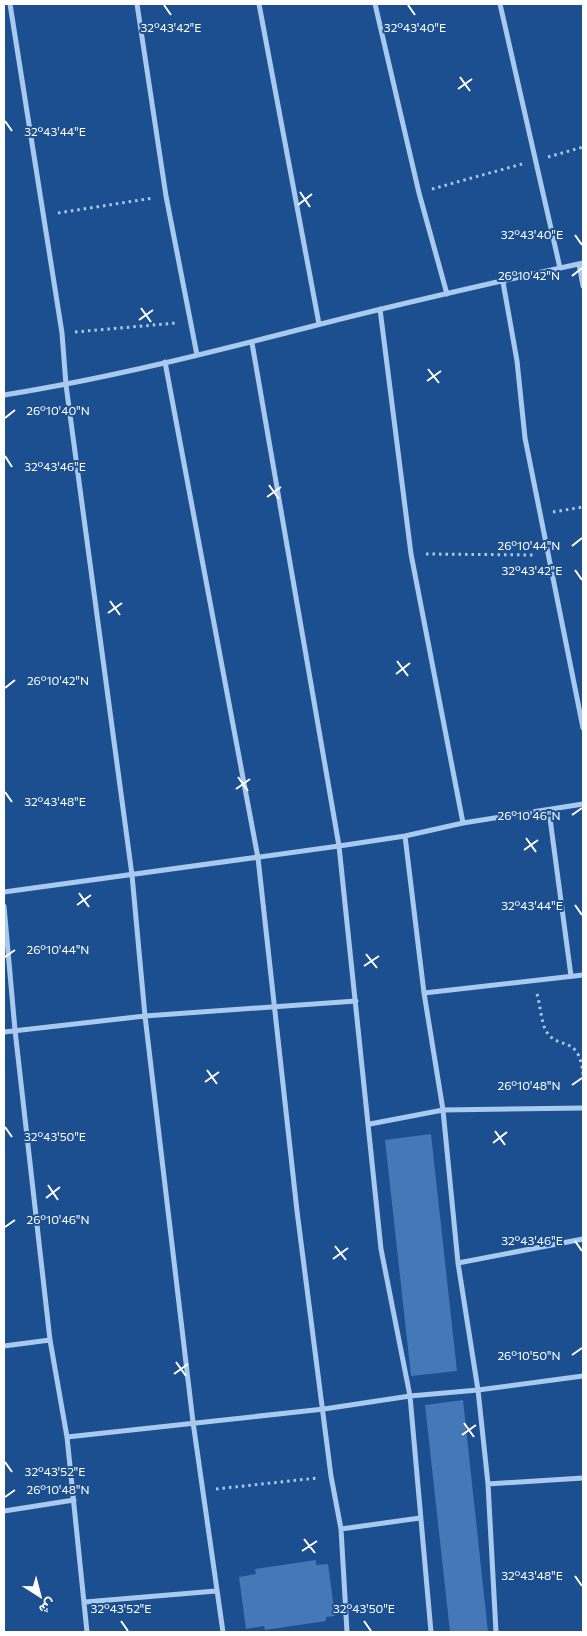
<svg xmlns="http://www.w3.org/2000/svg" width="587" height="1636" font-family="Commissioner,Vazirmatn,sans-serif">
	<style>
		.building { fill: #4478b7 }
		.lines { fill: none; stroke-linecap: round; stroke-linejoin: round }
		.path { stroke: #a9c9ee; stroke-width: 3; stroke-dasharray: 2.5 4; stroke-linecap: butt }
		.street { stroke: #a9c9ee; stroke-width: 5 }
		.ticks { fill: none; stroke: #fff; stroke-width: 2 }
		.ticks-label { font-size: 12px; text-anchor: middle; fill: #fff; stroke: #1b4f8f; stroke-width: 4; stroke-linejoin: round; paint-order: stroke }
	</style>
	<rect width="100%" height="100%" fill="#1b4f8f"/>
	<path class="building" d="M431 1134 457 1371 411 1376 385 1140Z
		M463 1400 488 1632H450L425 1405Z
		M316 1560V1565L328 1564 335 1616 326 1617V1621L265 1630 264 1626 246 1629 239 1577 256 1574 255 1569Z"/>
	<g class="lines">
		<path class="path" d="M548 157 583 147
			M432 189 522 164
			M58 213 153 198
			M75 332 176 323
			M553 512 583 507
			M426 554 534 555
			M537 994C540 1004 541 1019 545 1029 556 1052 579 1032 583 1074
			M216 1489 317 1478"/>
		<path class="street" d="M10 4 62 333 66 385 132 875 145 1016 193 1422 223 1632
			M137 4 166 196 197 355
			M259 4 319 324
			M375 4 419 193 447 294
			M500 4 560 268
			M579 264 583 286
			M503 282 517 361 525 438 583 728
			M380 309 411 554 463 823
			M252 343 339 846 381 1249 410 1396 431 1632
			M165 362 258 858 297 1211 331 1476 341 1529 347 1632
			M4 395C111 378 216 351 321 324 408 302 496 282 583 263
			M549 811 571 976
			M405 836 424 993 443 1110 458 1263 478 1390 488 1484 496 1632
			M4 892 339 846 405 836 463 823 583 804
			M4 906 15 1030 50 1340 67 1437 87 1632
			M424 993 583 975
			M4 1032 145 1016 356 1001
			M370 1124 443 1110 583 1108
			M458 1263 583 1239
			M4 1346 50 1340
			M67 1437 324 1409 410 1396 478 1390 583 1376
			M488 1484 583 1478
			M4 1511 74 1500
			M341 1529 420 1518
			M85 1602 216 1591"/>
	</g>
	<path class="ticks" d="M164 5 171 15M408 5 415 15M460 77 470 91M458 89 472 79M5 121 12 131M300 192 310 207M298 205 312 194M575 235 582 245M572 276 582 268M141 308 151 322M139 320 153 310M428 369 439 383M427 381 441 371M5 418 15 410M5 456 12 467M269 485 279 499M267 497 281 487M572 546 582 538M575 570 582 580M110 601 120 615M108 613 122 603M397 661 408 676M396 674 410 663M5 688 15 680M238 777 248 791M236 789 250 779M5 792 12 802M572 815 582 808M526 838 536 852M524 850 538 840M79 893 89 907M77 905 91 895M575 905 582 915M366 954 377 968M5 957 15 950M364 966 379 956M207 1070 217 1084M205 1082 219 1072M572 1085 582 1078M5 1127 12 1137M495 1131 505 1145M493 1143 507 1132M48 1185 58 1200M46 1198 60 1187M5 1227 15 1220M575 1241 582 1251M335 1246 346 1260M333 1259 348 1248M572 1355 582 1348M176 1362 186 1376M174 1374 188 1364M464 1423 474 1437M462 1435 476 1425M5 1462 12 1472M5 1497 15 1490M304 1539 315 1553M302 1551 317 1541M575 1576 582 1586M121 1621 128 1631M364 1621 371 1631"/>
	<g class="ticks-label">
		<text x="171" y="32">32°43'42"E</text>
		<text x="415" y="32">32°43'40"E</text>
		<text x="55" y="136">32°43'44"E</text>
		<text x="532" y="239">32°43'40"E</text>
		<text x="529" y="280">26°10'42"N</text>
		<text x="58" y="415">26°10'40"N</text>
		<text x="55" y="471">32°43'46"E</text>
		<text x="529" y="550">26°10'44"N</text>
		<text x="532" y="575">32°43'42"E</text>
		<text x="58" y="685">26°10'42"N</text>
		<text x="55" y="806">32°43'48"E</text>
		<text x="529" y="820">26°10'46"N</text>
		<text x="532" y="910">32°43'44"E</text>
		<text x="58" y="954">26°10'44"N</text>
		<text x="529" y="1090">26°10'48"N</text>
		<text x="55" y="1141">32°43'50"E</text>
		<text x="58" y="1224">26°10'46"N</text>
		<text x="532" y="1245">32°43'46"E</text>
		<text x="529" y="1360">26°10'50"N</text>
		<text x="55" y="1476">32°43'52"E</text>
		<text x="58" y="1494">26°10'48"N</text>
		<text x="532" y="1580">32°43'48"E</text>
		<text x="121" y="1613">32°43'52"E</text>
		<text x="364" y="1613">32°43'50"E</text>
	</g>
	<rect width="587" height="1636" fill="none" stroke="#ffffff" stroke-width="10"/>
	<g transform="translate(40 1596) rotate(144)" stroke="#1b4f8f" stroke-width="4" paint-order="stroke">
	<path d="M0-4L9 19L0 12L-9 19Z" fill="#ffffff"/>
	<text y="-8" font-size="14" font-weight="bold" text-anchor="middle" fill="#ffffff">ش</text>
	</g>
</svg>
